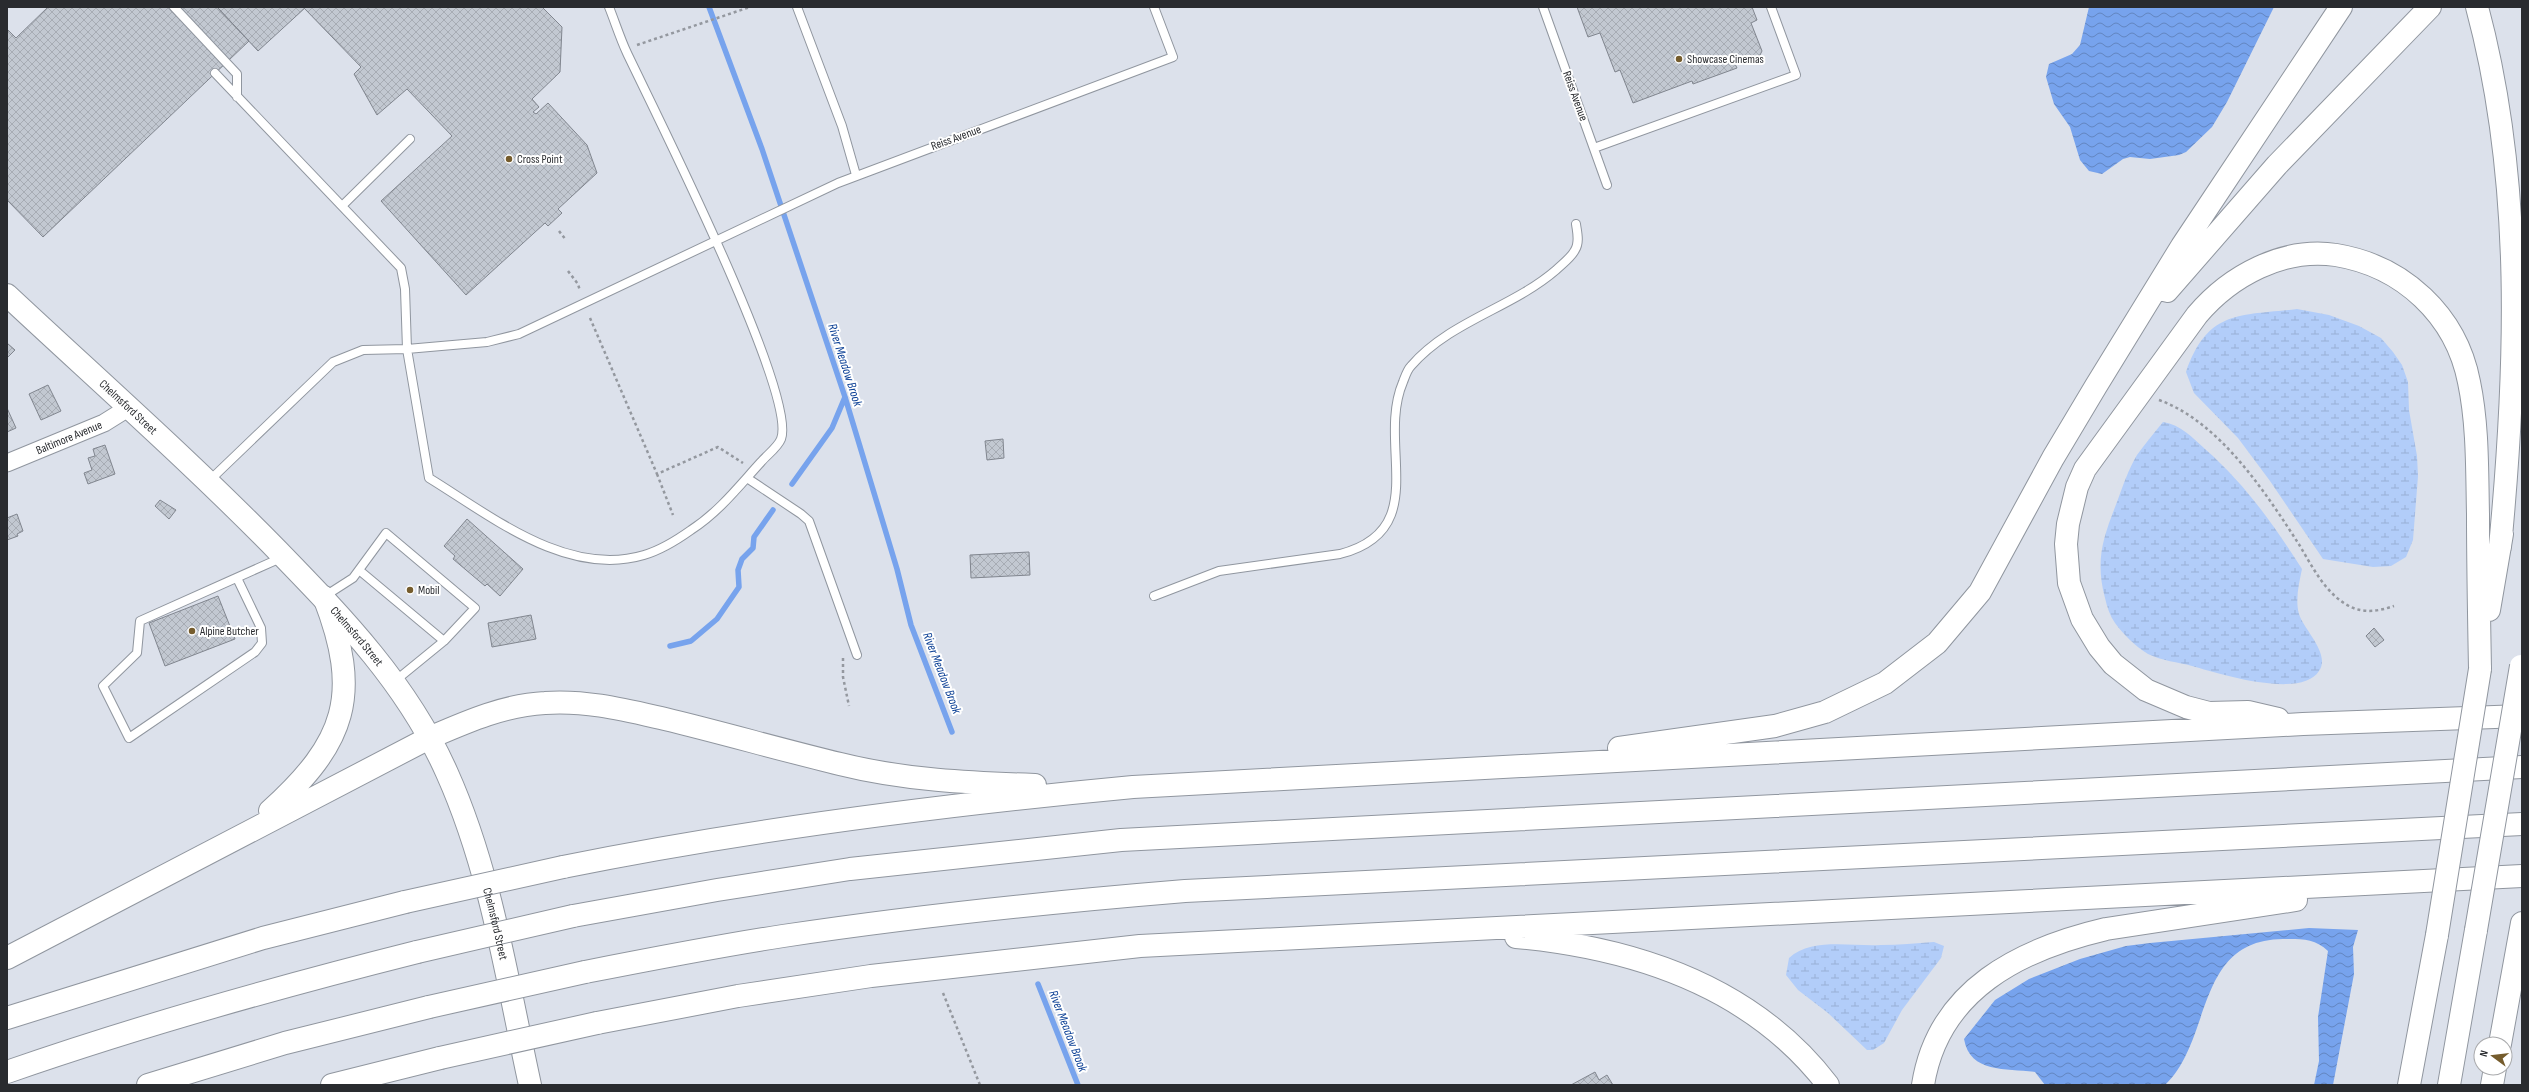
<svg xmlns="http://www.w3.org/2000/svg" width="2529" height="1092" font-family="'Sofia Sans Condensed',sans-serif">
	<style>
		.wetland { fill: url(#wetland-marsh) }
		.water { fill: url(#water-waves) }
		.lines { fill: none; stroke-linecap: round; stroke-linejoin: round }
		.stream { stroke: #77a3ed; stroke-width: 5.5 }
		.building { fill: url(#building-cross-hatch); stroke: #81868f }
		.service-casing { stroke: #90969f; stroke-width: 10 }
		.minor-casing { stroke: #90969f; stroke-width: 19 }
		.primary-casing { stroke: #90969f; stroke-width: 24 }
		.motorway-casing { stroke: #90969f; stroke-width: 24 }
		.path { stroke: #94989f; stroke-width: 2.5; stroke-dasharray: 3 3; stroke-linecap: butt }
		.service { stroke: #fff; stroke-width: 8 }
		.minor { stroke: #fff; stroke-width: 17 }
		.primary { stroke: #fff; stroke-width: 22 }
		.motorway { stroke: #fff; stroke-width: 22 }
		.motorway-bridge-casing { stroke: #90969f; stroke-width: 24; stroke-linecap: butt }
		.motorway-bridge { stroke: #fff; stroke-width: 22 }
		.poi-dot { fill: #755c2d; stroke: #fff; stroke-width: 1.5 }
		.labels { text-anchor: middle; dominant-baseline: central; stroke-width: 4; stroke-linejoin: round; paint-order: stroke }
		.poi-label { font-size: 12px; fill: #292b2f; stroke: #fff; text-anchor: start }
		.street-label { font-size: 12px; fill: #292b2f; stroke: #fff }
		.water-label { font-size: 13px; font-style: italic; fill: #0d4196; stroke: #fff }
	</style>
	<defs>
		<pattern id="wetland-marsh" width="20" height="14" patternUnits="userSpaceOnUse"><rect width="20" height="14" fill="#b2cdf9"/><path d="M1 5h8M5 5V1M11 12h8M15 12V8" fill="none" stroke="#99b0d6"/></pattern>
		<pattern id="water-waves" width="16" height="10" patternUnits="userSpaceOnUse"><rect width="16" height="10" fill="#77a3ed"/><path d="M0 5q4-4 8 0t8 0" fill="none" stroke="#6285c0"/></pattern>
		<pattern id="building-cross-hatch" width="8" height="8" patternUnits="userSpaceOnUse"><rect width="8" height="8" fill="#c2c8d1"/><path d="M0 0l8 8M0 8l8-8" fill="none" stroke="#a7acb4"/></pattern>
	</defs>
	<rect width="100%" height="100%" fill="#dce1eb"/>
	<path class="wetland" d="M2297 309 2329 315 2359 326 2381 338 2393 352 2402 365 2408 382 2409 410 2417 456 2418 476 2413 540 2406 557 2391 566 2373 567 2323 559 2270 481 2238 438 2194 393 2186 372C2208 309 2240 316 2297 309Z
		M2163 422C2181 425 2192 437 2205 449 2245 484 2274 525 2302 569 2299 584 2295 599 2299 614 2304 630 2331 654 2319 671 2301 700 2217 673 2192 666 2178 662 2162 661 2148 654 2136 647 2123 634 2115 623 2110 616 2107 607 2105 598 2095 560 2103 538 2117 502 2123 486 2128 470 2137 455 2145 444 2154 433 2163 422Z
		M1934 942 1944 946 1941 958 1902 1010 1884 1043 1873 1050H1867L1828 1013 1798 990 1786 975 1789 958C1812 937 1853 947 1881 945 1899 945 1916 943 1934 942Z"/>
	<path class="water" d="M2089 7H2274L2227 102 2212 127 2186 152 2179 155 2150 159 2130 157 2123 159 2102 174 2089 171 2080 160 2070 127 2054 104 2046 77 2049 64 2072 54 2080 45Z
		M2309 928 2358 930 2353 947 2354 974 2333 1085H2314L2319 1061 2318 1017 2328 951C2315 938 2300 939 2283 939 2194 940 2213 1040 2165 1085H2045L2035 1072C2007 1068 1970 1074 1964 1039L1995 1000 2029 979 2080 959 2126 946 2150 943Z"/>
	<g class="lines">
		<path class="stream" d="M709 7 762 149 845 397 897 569 911 625 952 732
			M792 484 832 428 845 397
			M670 646 691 641 717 619 739 587 738 570 742 559 753 548 754 537 773 510
			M1038 984 1078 1085"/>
	</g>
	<path class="building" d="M48 7H217L249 41 43 237 7 200V29L16 38Z
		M217 7H306L258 51Z
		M306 7H542L562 27 560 72 532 99 539 107 533 112 536 114 548 103 587 145 597 173 558 209 562 213 548 226 545 223 466 295 381 201 452 136 407 89 377 115 354 74 361 67 304 8Z
		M1577 7H1752L1757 20 1751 23 1762 51 1760 55 1735 64 1737 68 1693 84 1692 81 1633 103 1620 70 1615 72 1600 33 1588 37Z
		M7 343 15 350 7 358Z
		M48 385 61 411 41 420 29 394Z
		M7 408 16 428 7 432Z
		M1003 439 1004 458 987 460 985 441Z
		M105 445 115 474 88 484 84 473 92 470 88 458 95 456 93 449Z
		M160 500 176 510 169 519 155 506Z
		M17 514 23 531 17 534 18 536 7 540V518Z
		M467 519 523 569 500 596 487 584 485 586 453 559 455 556 444 546Z
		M1029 552 1030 575 971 578 970 555Z
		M218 596 235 639 165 666 149 623Z
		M531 615 536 639 492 647 488 623Z
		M2374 628 2384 640 2375 647 2366 636Z
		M1595 1072 1599 1080 1607 1075 1613 1085H1571Z"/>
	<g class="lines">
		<g class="service-casing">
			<path id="service" d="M174 7 237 74V97
				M797 7 842 126 856 175
				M1543 7 1607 185
				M215 73 401 268 405 289 407 349 429 478C491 516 567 578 644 555 661 550 677 540 691 530 719 512 739 486 761 462 767 455 778 447 781 439 798 395 653 108 627 53 620 38 615 22 609 7
				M1594 148 1796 75 1771 7
				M342 206 410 139
				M747 478 801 514 809 521 857 655
				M209 481 333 362 363 350 407 349 487 342 519 334 838 183 1173 57 1154 7
				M359 570 444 641
				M237 578 261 628 262 643 255 652 129 738 103 686 137 653 140 621 283 557
				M325 596 353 578 386 533 475 608 444 641 395 681
				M1154 596 1219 571 1340 554C1433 530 1376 445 1403 382 1405 377 1407 370 1411 366 1450 321 1512 308 1556 270 1562 264 1571 258 1575 250 1580 242 1577 232 1576 224"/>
		</g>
		<g class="minor-casing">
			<g id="minor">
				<path id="s1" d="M7 463 104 423 128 408"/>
			</g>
		</g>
		<g class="primary-casing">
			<g id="primary">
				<path id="s2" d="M7 295C98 380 191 462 278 551 344 619 408 685 447 773 491 871 507 980 530 1085"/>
			</g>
		</g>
		<g class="motorway-casing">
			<path id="motorway" d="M2477 7C2524 182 2517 369 2500 547
				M2167 291 2277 165 2430 7
				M2489 610 2502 534
				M2278 719 2248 712 2209 713 2186 707 2146 690 2113 664 2099 647 2082 619 2069 583 2066 544 2068 524 2077 487 2085 469 2197 315C2230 276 2283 247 2336 255 2403 266 2456 315 2469 382 2478 425 2477 471 2478 514 2478 566 2479 617 2480 669
				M1619 748 1775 726 1825 712 1885 683 1937 643 1980 592 2053 458 2096 386 2182 246 2341 7
				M270 811C346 742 362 695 324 597
				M563 867C751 829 941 805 1133 787L2303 724 2522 716
				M573 916 717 890 850 869 1121 840 2522 767
				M1516 937C1635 948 1753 987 1828 1085
				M7 958 429 738C466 722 504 705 545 703 586 700 625 710 665 719 723 733 782 750 840 764 904 780 969 783 1035 785
				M585 972C651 959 717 946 783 936 916 916 1051 902 1185 891L2522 824
				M7 1018 263 938 405 902
				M597 1023 738 996 871 976 1140 946 2522 876
				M2500 1044 2522 923
				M7 1072C142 1025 278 987 417 952
				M148 1085 285 1043 429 1007
				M332 1085 440 1058
				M1923 1085C1938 989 2021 949 2106 929L2296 900
				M2409 1085 2437 935
				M2449 1085 2476 930
				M2492 1085 2495 1068"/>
		</g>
		<path class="path" d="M637 45 750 7
			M559 231 566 240
			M568 271 578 284 580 291
			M590 318 657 474 718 447 743 463
			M2159 400C2220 422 2266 493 2300 546 2313 568 2326 594 2349 606 2364 614 2379 611 2394 606
			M657 474 673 515
			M843 658V677L849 706
			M943 993 980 1085"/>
		<use href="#service" class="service"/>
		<use href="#minor" class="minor"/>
		<use href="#primary" class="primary"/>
		<use href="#motorway" class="motorway"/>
		<g class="motorway-bridge-casing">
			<path id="motorway-bridge" d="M405 902 563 867
				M2476 930 2521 666
				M2437 935 2480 669
				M417 952 573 916
				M429 1007 585 972
				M440 1058 597 1023"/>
		</g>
		<use href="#motorway-bridge" class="motorway-bridge"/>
	</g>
	<g class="poi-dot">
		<circle cx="1679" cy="59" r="4"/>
		<circle cx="509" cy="159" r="4"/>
		<circle cx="410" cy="590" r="4"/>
		<circle cx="192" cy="631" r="4"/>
	</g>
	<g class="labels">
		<g class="poi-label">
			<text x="1687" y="59">Showcase Cinemas</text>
			<text x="517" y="159">Cross Point</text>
			<text x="418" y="590">Mobil</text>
			<text x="200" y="631">Alpine Butcher</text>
		</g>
		<g class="street-label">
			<text transform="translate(1575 96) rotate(70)">Reiss Avenue</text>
			<text transform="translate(956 138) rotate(-20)">Reiss Avenue</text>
			<text stroke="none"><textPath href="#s2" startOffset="165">Chelmsford Street</textPath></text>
			<text stroke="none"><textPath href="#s1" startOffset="67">Baltimore Avenue</textPath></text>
			<text stroke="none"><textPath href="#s2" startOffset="489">Chelmsford Street</textPath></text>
			<text stroke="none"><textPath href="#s2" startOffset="812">Chelmsford Street</textPath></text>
		</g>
		<g class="water-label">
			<text transform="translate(845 365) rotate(72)">River Meadow Brook</text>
			<text transform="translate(942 673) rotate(69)">River Meadow Brook</text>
			<text transform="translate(1068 1031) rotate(69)">River Meadow Brook</text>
		</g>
	</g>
	<rect width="2529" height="1092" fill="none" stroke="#292b2f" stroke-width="16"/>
	<g transform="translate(2493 1056) rotate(285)"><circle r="19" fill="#ffffff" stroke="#a9aaac"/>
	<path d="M0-3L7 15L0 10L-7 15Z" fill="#755c2d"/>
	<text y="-6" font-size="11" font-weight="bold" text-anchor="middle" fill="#292b2f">N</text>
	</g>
</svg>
